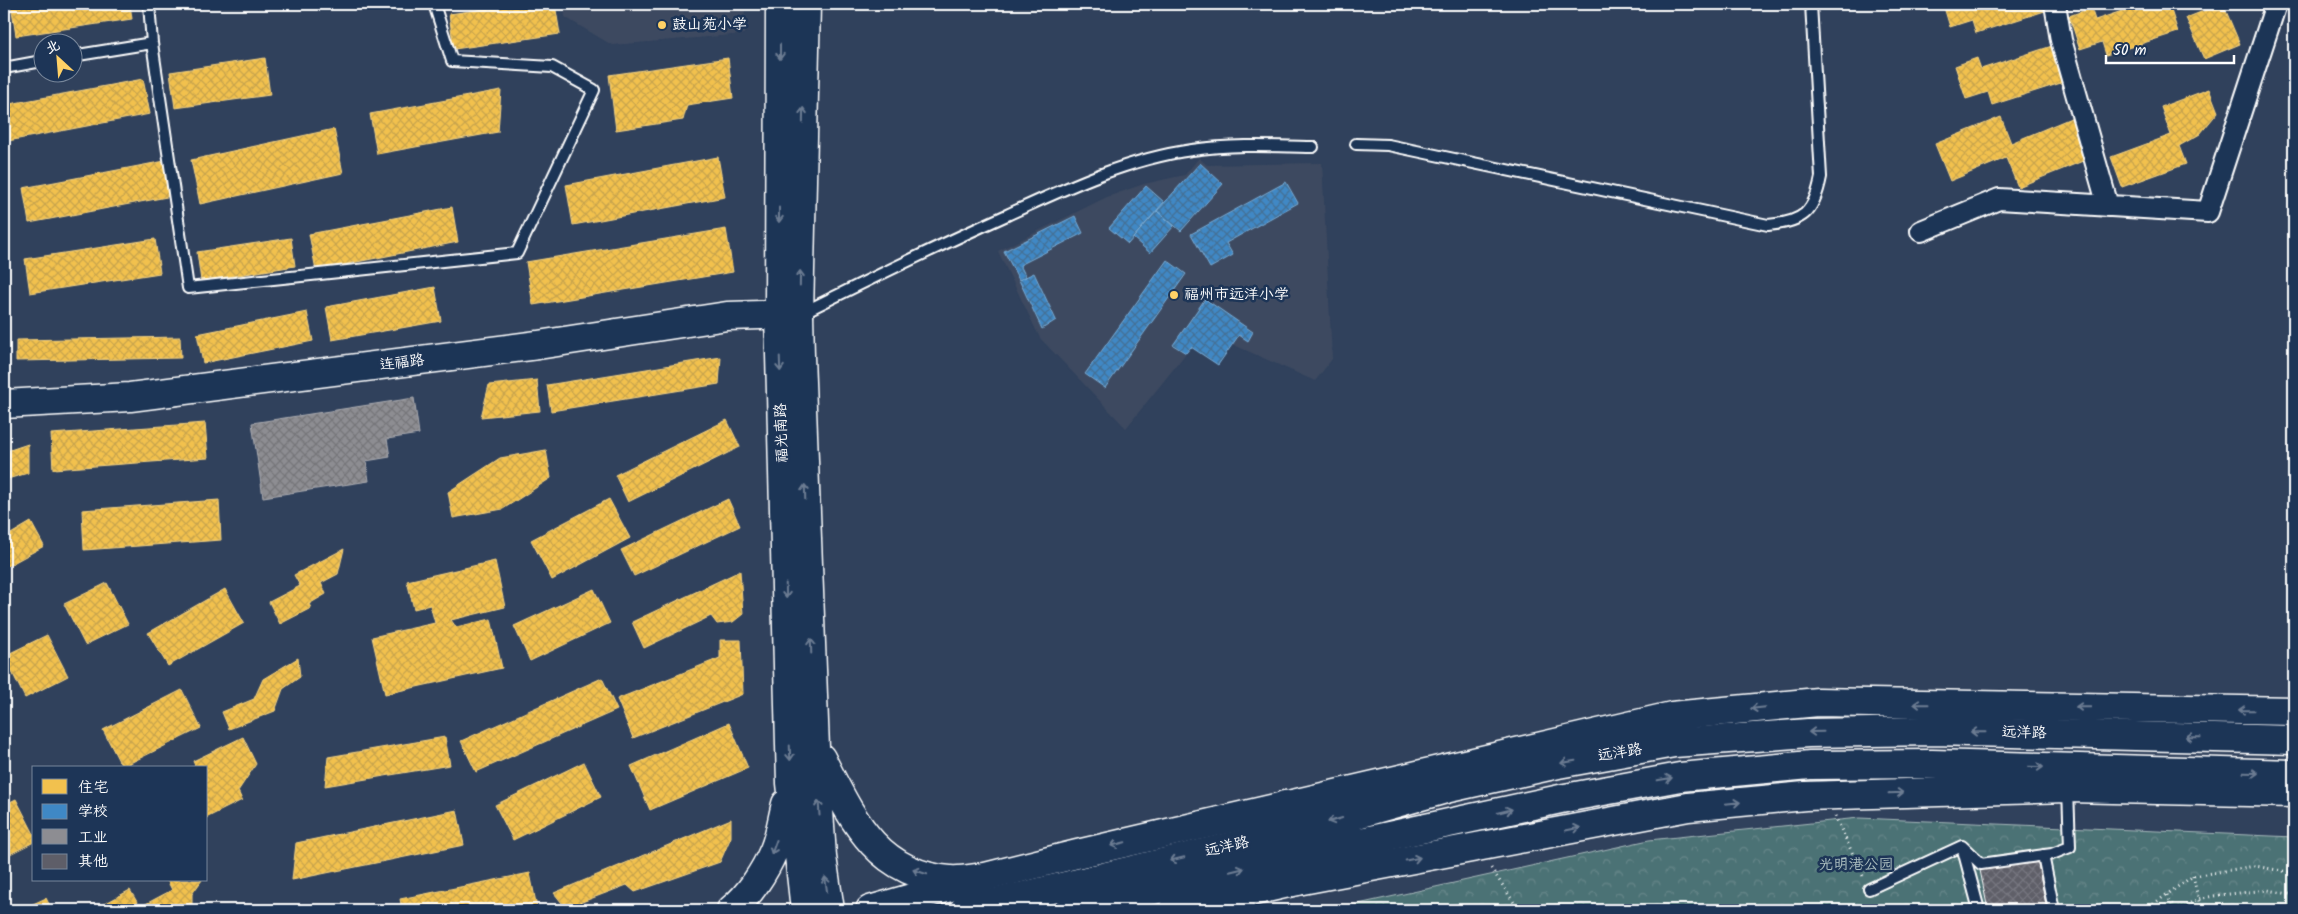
<svg xmlns="http://www.w3.org/2000/svg" width="2298" height="914" font-family="Kalam,'LXGW WenKai TC',sans-serif">
	<style>
		.built { fill: #3e4a60 }
		.park { fill: url(#park-crowns); stroke: #a6b8ba }
		.homes { fill: url(#homes-cross-hatch); stroke: #f6d483 }
		.schools { fill: url(#schools-cross-hatch); stroke: #79acd6 }
		.industry { fill: url(#industry-cross-hatch); stroke: #afafb3 }
		.building { fill: url(#building-cross-hatch); stroke: #fff }
		.lines { fill: none; stroke-linecap: round; stroke-linejoin: round }
		.lane-casing { stroke: #fff; stroke-width: 14 }
		.street-casing { stroke: #fff; stroke-width: 24 }
		.secondary-casing { stroke: #fff; stroke-width: 31 }
		.primary-casing { stroke: #fff; stroke-width: 31 }
		.highway-casing { stroke: #fff; stroke-width: 31 }
		.path { stroke: #fff; stroke-width: 3; stroke-dasharray: 1 4; stroke-linecap: butt }
		.lane { stroke: #1d3557; stroke-width: 10 }
		.street { stroke: #1d3557; stroke-width: 20 }
		.secondary { stroke: #1d3557; stroke-width: 28 }
		.primary { stroke: #1d3557; stroke-width: 28 }
		.highway { stroke: #1d3557; stroke-width: 28 }
		.oneway { stroke: #6c7c92 }
		.poi-dot { fill: #ffd166; stroke: #1d3557; stroke-width: 2 }
		.labels { text-anchor: middle; dominant-baseline: central; stroke-width: 5; stroke-linejoin: round; paint-order: stroke }
		.poi-label { font-size: 15px; fill: #fff; stroke: #1d3557; text-anchor: start }
		.street-label { font-size: 15px; fill: #fff; stroke: #1d3557 }
		.park-label { font-size: 15px; fill: #aec0c1; stroke: #1d3557 }
	</style>
	<defs>
		<pattern id="park-crowns" width="20" height="18" patternUnits="userSpaceOnUse" patternTransform="scale(1.25)"><rect width="20" height="18" fill="#4c7275"/><path d="M2 6a3 3 0 1 1 6 0M12 15a3 3 0 1 1 6 0" fill="none" stroke="#67878a"/></pattern>
		<pattern id="homes-cross-hatch" width="8" height="8" patternUnits="userSpaceOnUse" patternTransform="scale(1.25)"><rect width="8" height="8" fill="#f2c14e"/><path d="M0 0l8 8M0 8l8-8" fill="none" stroke="#c8a44e"/></pattern>
		<pattern id="schools-cross-hatch" width="8" height="8" patternUnits="userSpaceOnUse" patternTransform="scale(1.25)"><rect width="8" height="8" fill="#3f88c5"/><path d="M0 0l8 8M0 8l8-8" fill="none" stroke="#447095"/></pattern>
		<pattern id="industry-cross-hatch" width="8" height="8" patternUnits="userSpaceOnUse" patternTransform="scale(1.25)"><rect width="8" height="8" fill="#8d8d92"/><path d="M0 0l8 8M0 8l8-8" fill="none" stroke="#76767a"/></pattern>
		<pattern id="building-cross-hatch" width="8" height="8" patternUnits="userSpaceOnUse" patternTransform="scale(1.25)"><rect width="8" height="8" fill="#5e5e68"/><path d="M0 0l8 8M0 8l8-8" fill="none" stroke="#76767f"/></pattern>
	</defs>
	<rect width="100%" height="100%" fill="#30415c"/>
	<filter id="ink" filterUnits="userSpaceOnUse"><feTurbulence type="fractalNoise" baseFrequency=".02" numOctaves="2"/><feDisplacementMap in="SourceGraphic" scale="10" xChannelSelector="R" yChannelSelector="G"/><feConvolveMatrix kernelMatrix="1 2 1 2 8 2 1 2 1" color-interpolation-filters="sRGB"/></filter>
	<g filter="url(#ink)">
		<path class="built" d="M564 4H745L744 34 612 45 565 17Z
			M1199 158 1207 165 1322 163 1332 359 1315 381 1232 344 1218 365 1191 347 1126 428 1040 338 998 251 1107 197 1144 184 1185 175Z"/>
		<path class="park" d="M1859 818 2294 837V910H1331L1649 840Z"/>
		<path class="homes" d="M11 4H130L132 19 16 36Z
			M520 4H555L560 34 454 49 449 14Z
			M1943 4H2046L2048 10 1976 33 1972 20 1950 27Z
			M2143 4H2169L2178 32 2106 55 2102 42 2080 49 2069 16 2091 8 2095 20Z
			M2221 4H2223L2240 44 2204 59 2186 18Z
			M2052 46 2064 82 1992 105 1988 92 1966 99 1955 66 1977 58 1981 69Z
			M265 58 270 95 175 108 170 72Z
			M728 58 733 98 687 105 683 120 616 130 609 75Z
			M143 79 150 114 8 141 4 121V105Z
			M2209 89 2218 112 2200 134 2179 146 2186 164 2122 187 2111 157 2171 135 2161 107Z
			M501 90 498 132 377 154 370 114Z
			M2001 117 2011 143 2071 118 2088 159 2018 187 2006 158 1950 181 1935 144Z
			M334 129 343 173 200 204 191 160Z
			M718 157 725 197 573 225 566 185Z
			M165 161 172 196 29 223 23 188Z
			M452 207 458 242 316 270 309 234Z
			M726 229 733 272 533 305 526 262Z
			M291 238 295 266 201 281 197 252Z
			M155 239 160 273 30 293 25 259Z
			M435 287 441 321 332 340 326 307Z
			M307 312 313 341 203 363 197 334Z
			M180 337 181 358 16 361V340Z
			M721 357 719 384 551 411 547 385Z
			M537 380 540 411 481 417 489 385Z
			M727 420 740 447 628 502 615 475Z
			M205 423 208 458 53 469 51 434Z
			M28 444V473L4 480V452Z
			M546 450 551 478 503 509 453 518 448 492 500 458Z
			M609 499 630 538 552 580 531 540Z
			M728 499 740 526 634 576 621 550Z
			M219 500 221 540 84 550 82 510Z
			M31 522 44 546 4 568V538Z
			M344 549 338 574 321 583 326 594 309 604 311 608 280 624 269 602 300 586 294 575Z
			M495 561 505 607 451 620 456 627 491 619 502 668 385 694 372 637 435 623 430 605 414 609 407 581Z
			M740 571 743 614 733 622 717 624 711 616 644 648 632 622Z
			M107 583 128 624 85 645 64 604Z
			M225 589 244 623 168 666 148 633Z
			M594 589 610 623 530 661 514 626Z
			M47 635 68 676 25 698 4 656Z
			M720 640H741L743 694 633 738 617 699 720 658Z
			M298 658 300 677 283 689 275 711 229 729 222 712 254 699 263 679Z
			M602 678 617 710 476 772 461 741Z
			M182 690 201 728 122 767 103 730Z
			M729 723 748 768 650 810 631 766Z
			M243 737 256 764 238 791 242 800 206 818V768H196L193 761Z
			M445 737 450 765 325 786 328 757Z
			M584 762 601 797 513 840 495 805Z
			M16 799 34 834V842L4 857V805Z
			M457 810 464 845 292 880 296 843Z
			M731 819V837L720 862 635 892 627 885 566 908 554 893Z
			M530 873 537 908 524 910H402L400 899Z
			M167 880H202L192 894V906L185 910H93L130 890 140 907 172 890Z
			M46 898 52 910H20Z
			M392 905 393 910H370Z"/>
		<path class="schools" d="M1200 163 1223 184 1181 231 1157 211Z
			M1286 182 1298 203 1226 243 1233 255 1210 268 1191 234Z
			M1146 186 1164 202 1128 244 1109 228Z
			M1157 211 1174 226 1150 253 1133 238Z
			M1075 216 1083 233 1020 265 1026 277 1019 280 1004 251Z
			M1167 260 1186 274 1105 388 1085 374Z
			M1034 273 1056 320 1042 329 1019 280Z
			M1205 299 1253 332 1248 341 1239 335 1218 365 1191 347 1186 353 1173 345Z"/>
		<path class="industry" d="M414 398 419 434 387 439 390 457 366 461 369 481 263 497 252 423Z"/>
		<path class="building" d="M2037 859 2047 910H1988L1980 870Z"/>
		<g class="lines">
			<g class="lane-casing">
				<path id="lane" d="M149 4 152 43 188 288 517 253 594 90 552 67 452 61 434 4
					M72 56 152 43
					M4 68 42 61
					M1356 144 1388 145 1768 225C1803 222 1814 213 1821 177L1811 4
					M802 313C870 279 938 246 1007 215 1066 188 1127 159 1192 150 1232 144 1272 146 1313 147
					M1962 846 1979 910
					M2043 855 2054 910
					M1869 889 1962 846 1981 864 2052 854 2070 847 2068 789"/>
			</g>
			<g class="street-casing">
				<path id="street" d="M2055 4 2061 40 2108 206
					M1921 231 1999 199 2208 212 2276 4"/>
			</g>
			<g class="secondary-casing">
				<path id="secondary" d="M4 404 130 397 538 345 727 316 799 314
					M870 910 985 877 1077 854 1672 716 1818 702 2294 711
					M1173 910 1297 881 1688 807 1805 796 2006 790 2068 788 2294 793"/>
			</g>
			<g class="primary-casing">
				<path id="primary" d="M780 4 779 315 791 783 805 910
					M806 4 799 314 800 356 815 748 822 857 830 910
					M821 758C851 816 875 874 950 880 961 881 974 878 985 877
					M731 910C749 896 765 871 774 850 780 836 782 819 786 804"/>
			</g>
			<g class="highway-casing">
				<path id="highway" d="M1285 805 1375 796
					M1297 881 1370 854
					M964 910 1308 828 1449 788 1558 764 1674 743 1808 733 1934 731 2294 740
					M1070 910 1314 852 1565 798 1680 777 1810 765 1932 764 2294 774"/>
			</g>
			<path class="path" d="M1835 816 1864 878
				M1491 868 1519 910
				M2193 876 2201 910
				M2167 895 2175 910
				M1589 910H1595
				M1868 910 1872 902
				M2145 910 2193 876 2255 866 2294 873
				M2177 910 2198 899 2219 895 2268 890 2294 895"/>
			<use href="#lane" class="lane"/>
			<use href="#street" class="street"/>
			<use href="#secondary" class="secondary"/>
			<use href="#primary" class="primary"/>
			<use href="#highway" class="highway"/>
		</g>
		<defs><path id="oneway-shaft" d="M-6 0H5M1.5-3L5.5 0L1.5 3" fill="none" stroke-width="1.6" stroke-linecap="round" stroke-linejoin="round" transform="scale(1.25)"/></defs>
		<g class="oneway">
			<use href="#oneway-shaft" transform="translate(780 52) rotate(90)"/>
			<use href="#oneway-shaft" transform="translate(803 115) rotate(-89)"/>
			<use href="#oneway-shaft" transform="translate(779 215) rotate(90)"/>
			<use href="#oneway-shaft" transform="translate(800 278) rotate(-89)"/>
			<use href="#oneway-shaft" transform="translate(780 364) rotate(88)"/>
			<use href="#oneway-shaft" transform="translate(805 492) rotate(-92)"/>
			<use href="#oneway-shaft" transform="translate(786 591) rotate(88)"/>
			<use href="#oneway-shaft" transform="translate(811 646) rotate(-92)"/>
			<use href="#oneway-shaft" transform="translate(1921 704) rotate(-179)"/>
			<use href="#oneway-shaft" transform="translate(2083 707) rotate(-179)"/>
			<use href="#oneway-shaft" transform="translate(1758 708) rotate(174)"/>
			<use href="#oneway-shaft" transform="translate(2246 710) rotate(-179)"/>
			<use href="#oneway-shaft" transform="translate(1816 732) rotate(179)"/>
			<use href="#oneway-shaft" transform="translate(1978 732) rotate(-179)"/>
			<use href="#oneway-shaft" transform="translate(2193 737) rotate(-179)"/>
			<use href="#oneway-shaft" transform="translate(790 753) rotate(88)"/>
			<use href="#oneway-shaft" transform="translate(1568 762) rotate(170)"/>
			<use href="#oneway-shaft" transform="translate(2036 767) rotate(1)"/>
			<use href="#oneway-shaft" transform="translate(2251 773) rotate(1)"/>
			<use href="#oneway-shaft" transform="translate(1665 779) rotate(-10)"/>
			<use href="#oneway-shaft" transform="translate(1896 793) rotate(-2)"/>
			<use href="#oneway-shaft" transform="translate(1733 803) rotate(-6)"/>
			<use href="#oneway-shaft" transform="translate(819 808) rotate(-94)"/>
			<use href="#oneway-shaft" transform="translate(1505 811) rotate(-13)"/>
			<use href="#oneway-shaft" transform="translate(1335 820) rotate(164)"/>
			<use href="#oneway-shaft" transform="translate(1573 829) rotate(-11)"/>
			<use href="#oneway-shaft" transform="translate(1118 844) rotate(167)"/>
			<use href="#oneway-shaft" transform="translate(774 847) rotate(110)"/>
			<use href="#oneway-shaft" transform="translate(1177 859) rotate(167)"/>
			<use href="#oneway-shaft" transform="translate(1413 859) rotate(-11)"/>
			<use href="#oneway-shaft" transform="translate(1237 870) rotate(-14)"/>
			<use href="#oneway-shaft" transform="translate(920 872) rotate(-162)"/>
			<use href="#oneway-shaft" transform="translate(826 884) rotate(-98)"/>
		</g>
	</g>
	<g class="poi-dot">
		<circle cx="662" cy="25" r="5"/>
		<circle cx="1174" cy="295" r="5"/>
	</g>
	<g class="labels">
		<g class="poi-label">
			<text x="672" y="25">鼓山苑小学</text>
			<text x="1184" y="295">福州市远洋小学</text>
		</g>
		<g class="street-label">
			<text transform="translate(402 363) rotate(-7)">连福路</text>
			<text transform="translate(782 433) rotate(-92)">福光南路</text>
			<text transform="translate(2024 733) rotate(1)">远洋路</text>
			<text transform="translate(1620 753) rotate(-10)">远洋路</text>
			<text transform="translate(1227 847) rotate(-13)">远洋路</text>
		</g>
		<g class="park-label">
			<text x="1856" y="865">光明港公园</text>
		</g>
	</g>
	<rect width="2298" height="914" fill="none" stroke="#1d3557" stroke-width="20"/>
	<rect x="10" y="10" width="2278" height="894" fill="none" stroke="#fff" stroke-width="2" filter="url(#ink)"/>
	<rect x="32" y="766" width="175" height="115" fill="#1d3557" stroke="#77869a"/>
	<rect x="42" y="779" width="25" height="15" fill="#f2c14e" stroke="#77869a"/>
	<text x="78" y="792" font-size="15" fill="#ffffff">住宅</text>
	<rect x="42" y="804" width="25" height="15" fill="#3f88c5" stroke="#77869a"/>
	<text x="78" y="816" font-size="15" fill="#ffffff">学校</text>
	<rect x="42" y="829" width="25" height="15" fill="#8d8d92" stroke="#77869a"/>
	<text x="78" y="842" font-size="15" fill="#ffffff">工业</text>
	<rect x="42" y="854" width="25" height="15" fill="#5e5e68" stroke="#77869a"/>
	<text x="78" y="866" font-size="15" fill="#ffffff">其他</text>
	<g transform="translate(58 58) rotate(334)"><circle r="24" fill="#1d3557" stroke="#77869a"/>
	<path d="M0-4L9 19L0 12L-9 19Z" fill="#ffd166"/>
	<text y="-8" font-size="14" font-weight="bold" text-anchor="middle" fill="#ffffff">北</text>
	</g>
	<path d="M2106 55v8h128v-8" fill="none" stroke="#ffffff" stroke-width="2.5"/>
	<text x="2113" y="55" font-size="15" fill="#ffffff" stroke="#1d3557" stroke-width="4" paint-order="stroke">50 m</text>
</svg>
